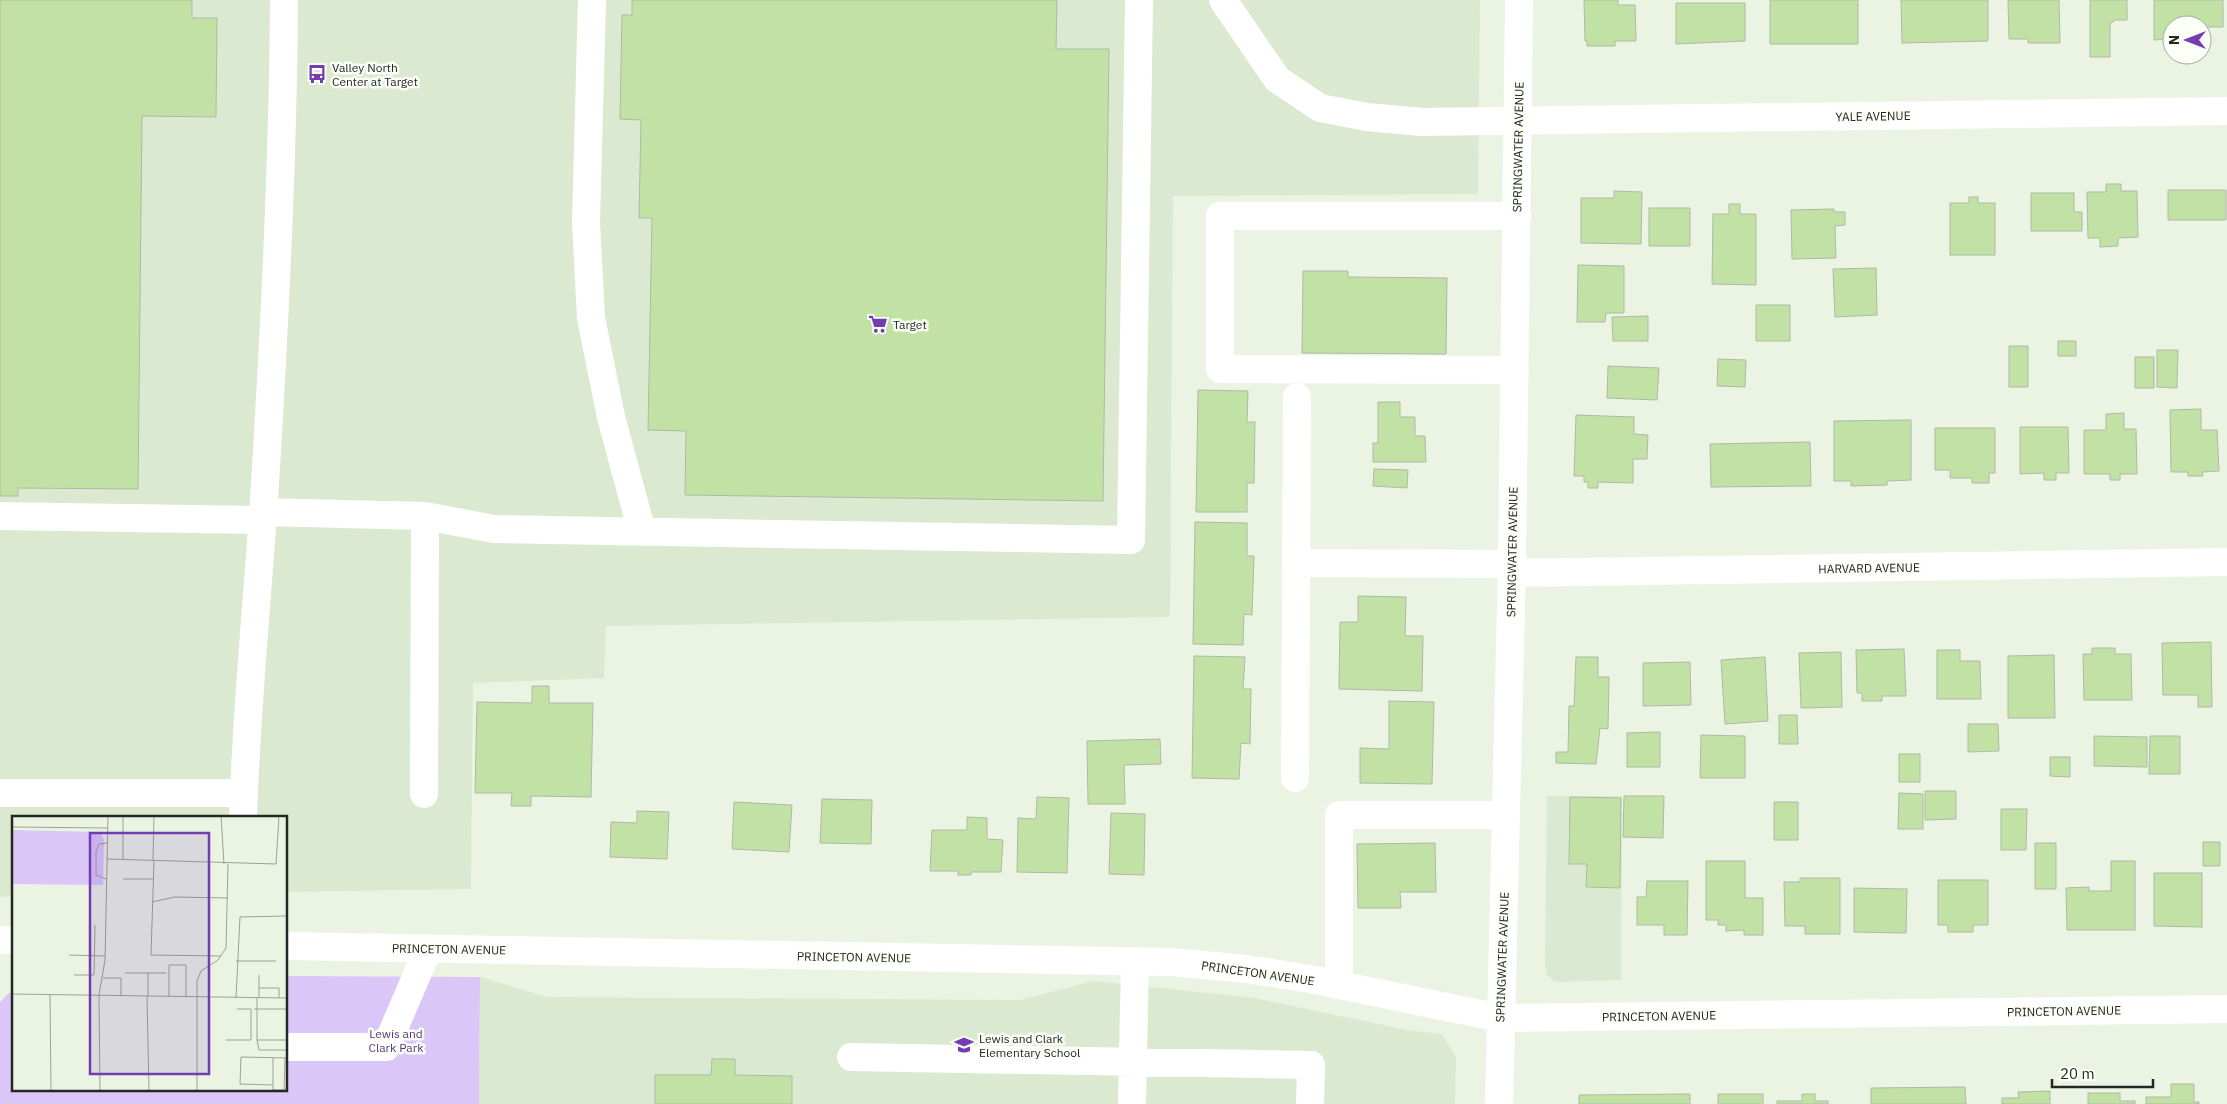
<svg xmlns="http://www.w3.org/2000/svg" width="2227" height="1104" font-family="'IBM Plex Sans',sans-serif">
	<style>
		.built { fill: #dce9d1 }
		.green { fill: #dac7f8 }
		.building { fill: #c1e2a4; stroke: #b0b8a8 }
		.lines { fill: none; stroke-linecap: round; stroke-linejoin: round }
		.minor { stroke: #fff; stroke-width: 28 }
		.labels { text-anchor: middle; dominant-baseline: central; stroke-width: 5; stroke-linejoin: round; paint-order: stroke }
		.poi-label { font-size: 12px; fill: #252822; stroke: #fbfff8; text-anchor: start }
		.street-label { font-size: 12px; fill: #252822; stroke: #fbfff8 }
		.park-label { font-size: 12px; fill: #58377f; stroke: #fbfff8 }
		.inset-road { fill: none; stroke: #9ca296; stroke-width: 1 }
		.view { fill: #753cb2; fill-opacity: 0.15; stroke: #753cb2; stroke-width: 2.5 }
		.inset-edge { fill: none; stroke: #252822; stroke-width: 2.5 }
	</style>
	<rect width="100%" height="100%" fill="#ebf4e3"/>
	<path class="built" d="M0 0H1480L1478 194 1173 196 1170 617 606 626 604 678 473 683 471 889 286 892V818H14V896L0 897Z
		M1547 796H1622L1621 980 1555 982 1547 975 1545 965Z
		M480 977 548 997 1019 1000 1094 981 1255 998 1407 1030 1442 1034 1456 1057 1455 1104H479Z"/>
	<path class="green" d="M286 976 480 977 479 1104H0V1002L14 988V1090H286Z"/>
	<path class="building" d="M0 0H192V18H217L216 117 142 116 138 489 18 488V496H0Z
		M632 0H1057L1056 49H1109L1103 501 685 495 686 431 648 430 652 218H639L641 120 620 119 622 15H632Z
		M1584 0H1618V5H1635L1636 41H1615V46H1587V41H1585Z
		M1770 0H1858V44H1770Z
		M1901 0H1988V41L1902 43Z
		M2008 0H2059L2060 43H2028V39H2009Z
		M2090 0H2127V20H2115L2110 25V57H2090Z
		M2154 0H2223V27H2207V44H2202V25H2172V44V39L2154 40Z
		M1676 3H1745V41L1676 44Z
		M2106 184H2121V191H2137L2138 237 2118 238V246L2100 247V238H2088L2087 192H2106Z
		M2168 190H2226V220H2168Z
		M1614 191 1642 192 1641 244 1581 243V198H1614Z
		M2031 193H2074V212H2082V231H2031Z
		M1969 197H1978V203H1995V255H1950V203H1969Z
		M1729 204H1740V214H1756V285L1712 284 1713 214H1729Z
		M1649 208H1690V246H1649Z
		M1834 209V212H1845V225L1835 226 1836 258 1792 259 1791 210Z
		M1578 265 1624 266V313H1606L1605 322H1577Z
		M1876 268 1877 315 1835 317 1833 269Z
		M1303 271H1348V277L1447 278 1446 354 1302 353Z
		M1756 305H1790V341H1756Z
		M1648 316V341H1613L1612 317Z
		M2058 341H2076V356H2058Z
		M2009 346H2028V387H2009Z
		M2157 350H2178L2177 388 2157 387Z
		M2135 357H2154V388H2135Z
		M1718 359 1746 360 1745 387 1717 386Z
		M1608 366 1659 368 1657 400 1607 398Z
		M1198 390 1248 391 1247 422H1255L1254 483H1247V512H1196Z
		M1378 402H1400V417H1415V436H1425L1426 462H1373V443H1378Z
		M2201 409V430H2217L2219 471 2202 472 2203 476H2188V472H2171L2170 410Z
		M2124 413V429H2136L2137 474H2120V480H2110V474H2084V430H2106V414Z
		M1576 415 1634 417V434L1648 435 1647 459H1633V483L1598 482V488H1588V482H1584V476H1574Z
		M1911 420V480L1887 481V485L1851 486V481H1834V421Z
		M2020 427H2068L2069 473H2056V480H2044V473L2020 474Z
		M1935 428H1995V473H1989V483H1972V478H1950V470H1935Z
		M1810 442 1811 486 1711 487 1710 444Z
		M1374 469 1408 470 1407 488 1373 486Z
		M1195 522 1247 523V556H1254L1252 615 1244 614 1243 645 1193 644Z
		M1358 596 1406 597 1405 636H1423L1422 691 1339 689 1340 622H1358Z
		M2211 642 2212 707H2198V695H2163L2162 643Z
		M2092 648H2115V654H2131L2132 700H2084L2083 654H2092Z
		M1904 649 1906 696H1882V701H1862V693H1857L1856 650Z
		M1937 650H1960V661H1980L1981 699H1937Z
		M1841 652 1842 707 1801 708 1799 653Z
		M2054 655 2055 718H2008V656Z
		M1194 656 1245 657 1243 689H1251L1250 744 1241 743 1239 779 1192 778Z
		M1576 657H1598V677H1609L1608 729 1600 728 1596 764 1556 763V752H1568L1569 706H1574Z
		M1765 657 1768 721 1725 724 1721 660Z
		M1690 662 1691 705 1643 706V663Z
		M532 686H549V703H593L591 797 531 796V806H511L512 793H475L477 702 532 703Z
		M1389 701 1434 702 1432 784 1360 783V748L1389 749Z
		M1779 715H1797L1798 744H1779Z
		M1968 724H1998L1999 751 1968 752Z
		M1660 732V767H1627V733Z
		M1701 735 1745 736V778H1700Z
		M2094 736 2147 737V767L2094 766Z
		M2150 736H2180V774H2149Z
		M1160 739 1161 764 1124 765 1125 804H1088L1087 741Z
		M1899 754H1920V782H1899Z
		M2050 757H2070V777L2050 776Z
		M1925 791H1956V819L1925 820Z
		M1899 793 1923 794V829H1898Z
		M1624 796H1664L1663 838 1623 837Z
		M1037 797 1069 798 1067 873 1017 872 1018 818 1036 819Z
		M1570 797 1621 798 1620 888 1586 887 1587 864H1569Z
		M822 799 872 800 871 844 820 843Z
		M734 802 792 805 789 852 732 849Z
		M1774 802H1798V840H1774Z
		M2001 809H2027L2026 850H2001Z
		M637 811 669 812 667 859 610 857 611 822 637 823Z
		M1111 813 1145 814 1144 875 1109 874Z
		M967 817 987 818V839L1003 840 1001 872H971V875H958V871H930L932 830H967Z
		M2203 842H2220V866H2203Z
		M1435 843 1436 892H1400L1401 908H1358L1357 844Z
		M2035 843H2056V889H2035Z
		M1706 861H1745V898H1763V935H1744V930L1726 931V925H1718V920H1706Z
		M2111 861H2135V930H2067L2066 888 2089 887V891H2111Z
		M2154 873H2202V927L2154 926Z
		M1800 878H1840V934H1805V926H1785L1784 882H1800Z
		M1938 880H1988V925H1973V932H1948V925H1938Z
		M1647 881H1688L1687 935H1664V925H1637V897H1646Z
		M1854 888 1907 889 1906 933 1854 932Z
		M712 1059H735V1075L792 1076V1104H655V1075H711Z
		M2171 1084H2194V1102H2199V1104H2146V1097H2171Z
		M1965 1087 1966 1104H1871V1088Z
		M2050 1091V1104H2002V1098H2019L2018 1092Z
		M2088 1093H2120V1101H2135V1104H2088Z
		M1690 1094V1104H1579V1095Z
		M1718 1094H1763V1104H1718Z
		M1802 1094H1815V1101H1828V1104H1777V1101H1802Z"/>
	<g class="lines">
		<path class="minor" d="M592 0 586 222 591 318 611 417 642 532
			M1223 0 1277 79 1320 108 1367 117 1422 122 2227 111
			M1515 370 1220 369V216H1517
			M263 512 425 516 494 529 1131 540 1139 0
			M0 516 262 520
			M1296 563 1512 564
			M1512 573 2227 562
			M1295 778 1297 397
			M0 793H243
			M424 794 425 516
			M243 818C246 716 256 615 263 514 274 343 283 171 284 0
			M0 940H14
			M286 946 1171 962 1247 969 1310 979 1500 1018 2227 1009
			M1339 985V815H1506
			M286 1047H386L428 949
			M851 1057 1311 1065 1310 1104
			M1132 1104 1135 962
			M1499 1104 1512 564 1519 0"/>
	</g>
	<defs>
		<g id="bus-bare" transform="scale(1.5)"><path d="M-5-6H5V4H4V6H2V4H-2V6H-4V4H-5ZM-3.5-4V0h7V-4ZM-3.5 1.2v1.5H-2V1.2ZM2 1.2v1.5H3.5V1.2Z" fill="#753cb2" stroke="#fbfff8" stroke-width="2.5" paint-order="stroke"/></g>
		<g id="supermarket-bare" transform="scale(1.5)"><path d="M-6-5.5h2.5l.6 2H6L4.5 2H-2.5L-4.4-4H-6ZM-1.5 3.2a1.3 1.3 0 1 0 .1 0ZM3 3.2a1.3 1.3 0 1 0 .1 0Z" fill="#753cb2" stroke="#fbfff8" stroke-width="2.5" paint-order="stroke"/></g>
		<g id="school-bare" transform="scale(1.5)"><path d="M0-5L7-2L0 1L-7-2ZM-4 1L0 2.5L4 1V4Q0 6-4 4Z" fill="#753cb2" stroke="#fbfff8" stroke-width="2.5" paint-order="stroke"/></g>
	</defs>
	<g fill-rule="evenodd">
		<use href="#bus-bare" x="317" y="74"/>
		<use href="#supermarket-bare" x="878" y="324"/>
		<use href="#school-bare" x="964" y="1045"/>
	</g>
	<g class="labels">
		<g class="poi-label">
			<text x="332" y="67">Valley North<tspan x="332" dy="14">Center at Target</tspan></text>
			<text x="893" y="324">Target</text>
			<text x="979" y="1038">Lewis and Clark<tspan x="979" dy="14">Elementary School</tspan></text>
		</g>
		<g class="street-label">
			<text transform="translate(1873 116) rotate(-1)">YALE AVENUE</text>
			<text transform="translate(1518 147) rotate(-89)">SPRINGWATER AVENUE</text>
			<text transform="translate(1512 552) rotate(-89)">SPRINGWATER AVENUE</text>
			<text transform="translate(1869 568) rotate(-1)">HARVARD AVENUE</text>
			<text transform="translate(449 949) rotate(1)">PRINCETON AVENUE</text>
			<text transform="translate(854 957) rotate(1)">PRINCETON AVENUE</text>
			<text transform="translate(1502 957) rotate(-88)">SPRINGWATER AVENUE</text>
			<text transform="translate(1258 973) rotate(8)">PRINCETON AVENUE</text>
			<text transform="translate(2064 1011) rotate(-1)">PRINCETON AVENUE</text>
			<text transform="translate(1659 1016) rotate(-1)">PRINCETON AVENUE</text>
		</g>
		<g class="park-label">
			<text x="396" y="1033">Lewis and<tspan x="396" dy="14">Clark Park</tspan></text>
		</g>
	</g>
	<g transform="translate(12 816)">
		<rect width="275" height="275" fill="#ebf4e3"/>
		<path d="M0 14 88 16 92 24 91 69 0 68Z" fill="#dac7f8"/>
		<path class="inset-road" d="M111 0V43M209 0 212 48M0 11 95 12M95 43 264 48 267 0M141 45 142 0M142 45 139 139 209 140M94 63 84 59V35L87 28 95 27M111 63H141M140 86 163 81 216 82M57 139 93 140M224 145H264M113 157H154M62 159H82L83 109M91 162H109V180M247 172H267V182M0 178 275 182M38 179 39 275M135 181 137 275M136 181V157M157 181V149H174V181M224 182 228 101 275 100M245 182V224H275M247 182V159M242 193H275M214 224H239V193H225M245 224 247 234H275M275 242 229 241 228 268 261 269V274H275M261 269V242M272 274 273 242M88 275 87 179 93 144 96 0M185 275V165L189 155 206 144 214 132 216 48"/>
		<path class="view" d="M78 17H197V258H78Z"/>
		<rect width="275" height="275" class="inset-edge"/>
	</g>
	<g transform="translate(2187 40) rotate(270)"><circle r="24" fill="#fbfff8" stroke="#a5a9a2"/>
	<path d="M0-4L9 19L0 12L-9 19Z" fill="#753cb2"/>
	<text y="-8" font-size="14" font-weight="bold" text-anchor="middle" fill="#252822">N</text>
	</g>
	<path d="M2052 1079v8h101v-8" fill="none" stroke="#252822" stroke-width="2.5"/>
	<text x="2060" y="1079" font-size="15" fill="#252822" stroke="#fbfff8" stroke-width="4" paint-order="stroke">20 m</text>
</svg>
